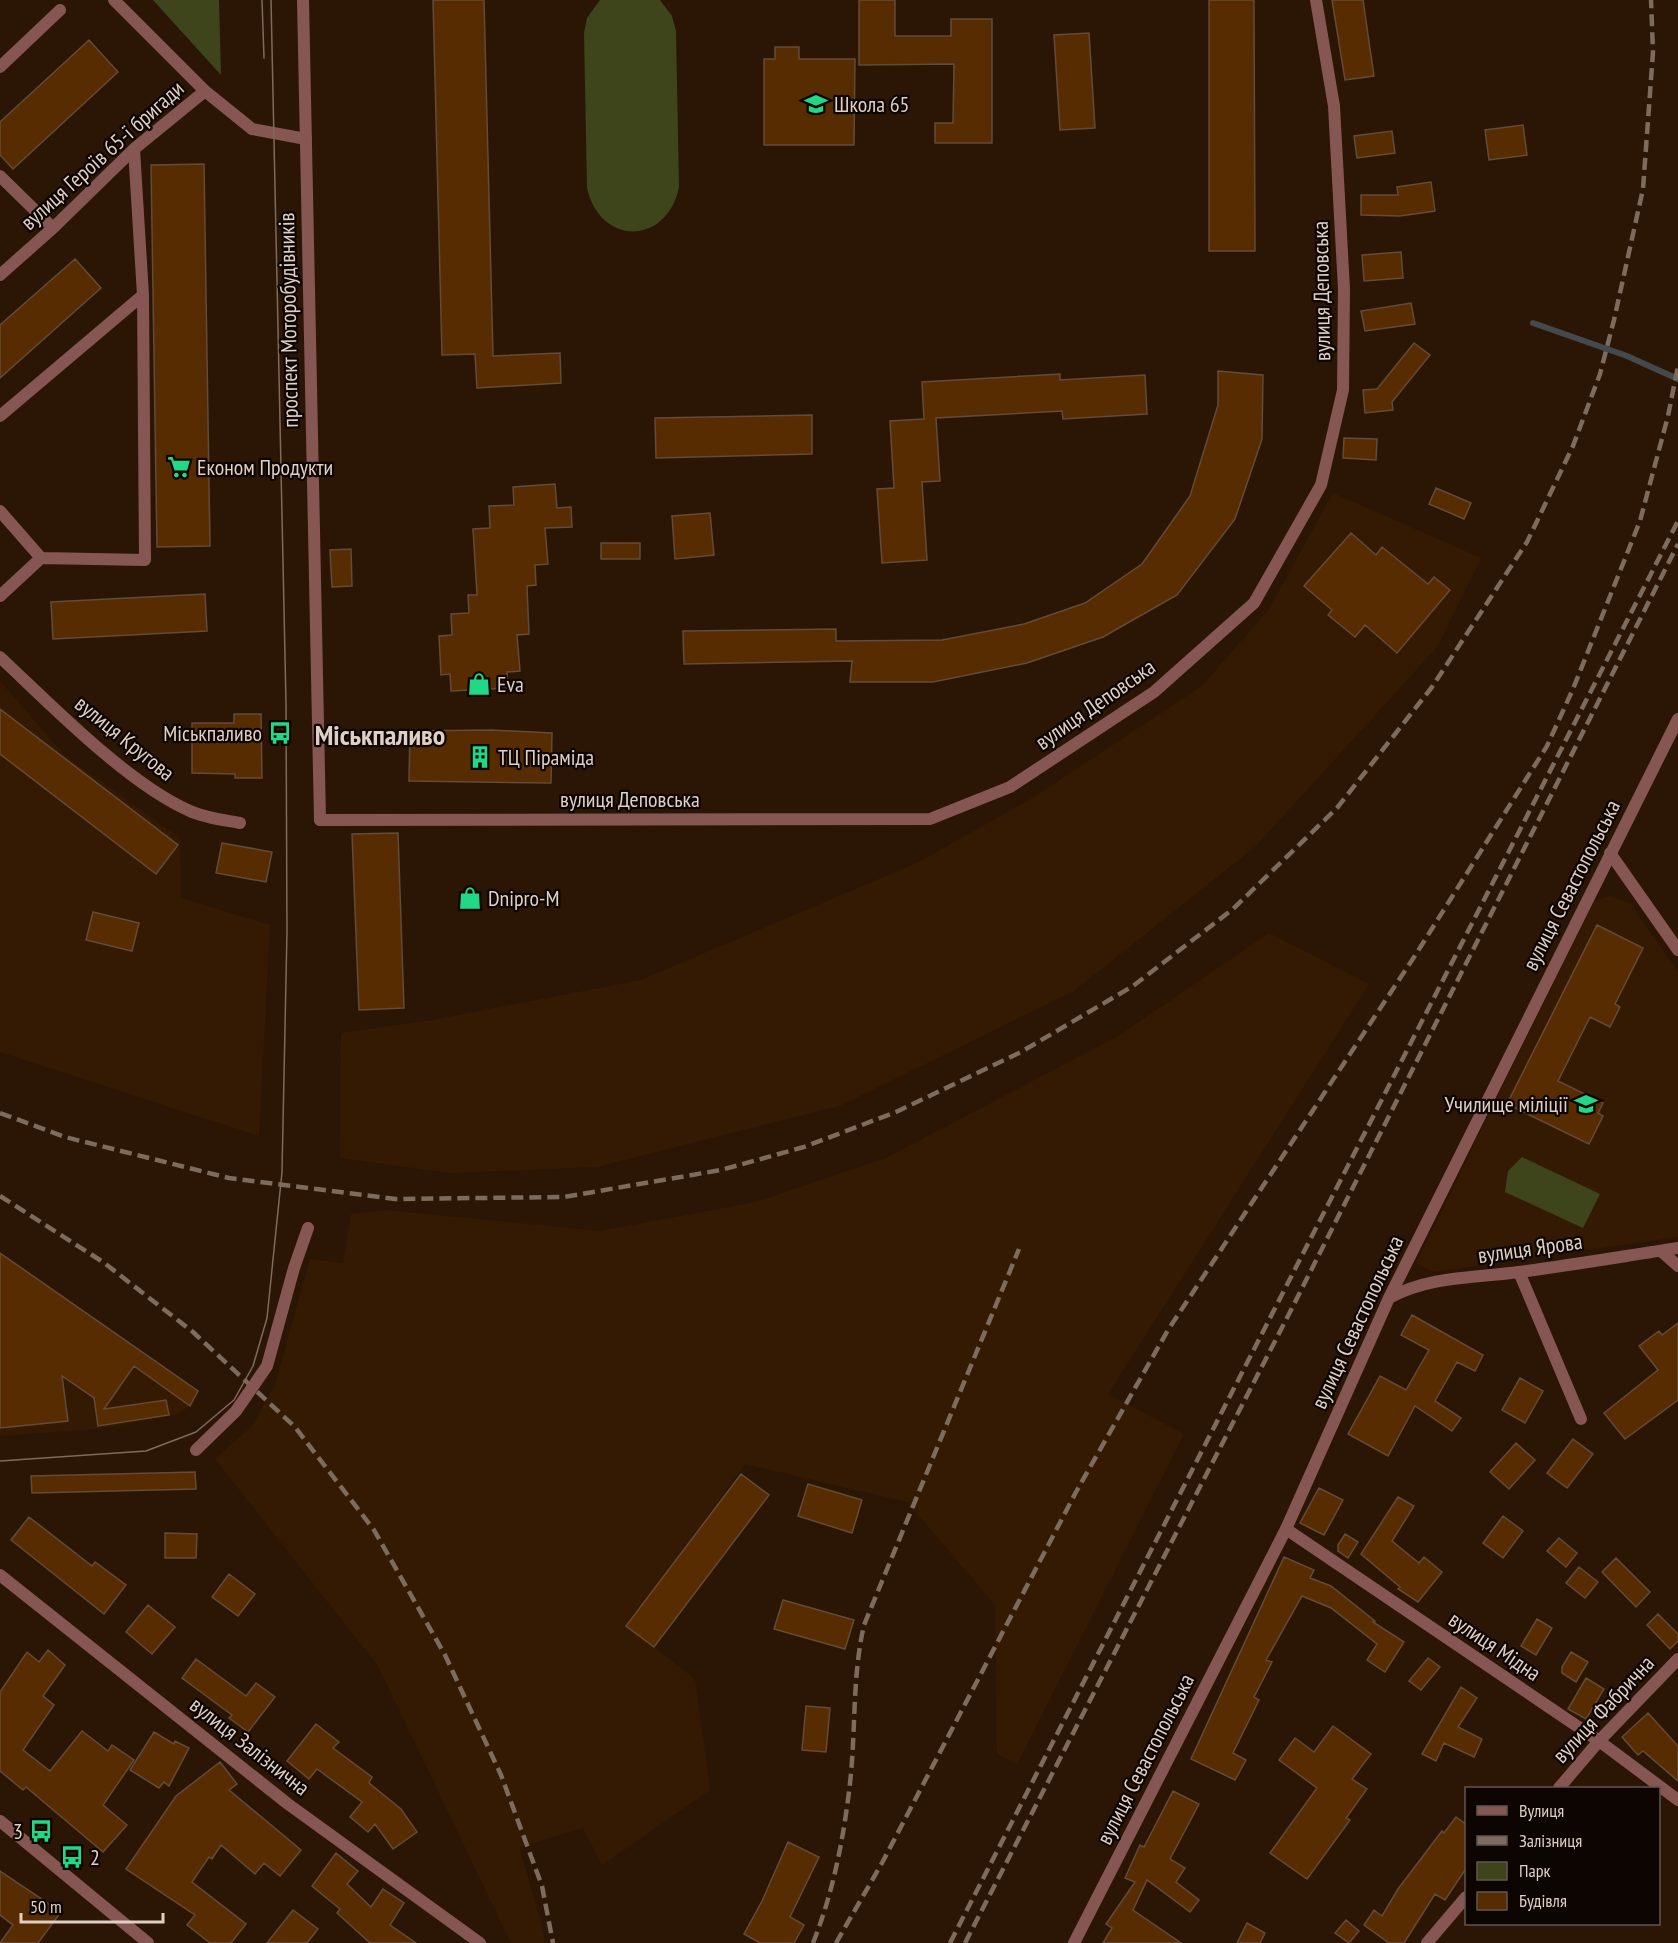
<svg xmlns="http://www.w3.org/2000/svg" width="1678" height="1943" font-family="'PT Sans Narrow',sans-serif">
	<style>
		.built { fill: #351a03 }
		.green { fill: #3f451b }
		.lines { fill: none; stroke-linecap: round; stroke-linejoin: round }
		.stream { stroke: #44494d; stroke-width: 6 }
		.building { fill: #582c01; stroke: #644a38; stroke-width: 1.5 }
		.minor { stroke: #865653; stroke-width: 12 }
		.tertiary { stroke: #865653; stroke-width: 12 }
		.tram { stroke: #7d6b5d; stroke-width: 1.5 }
		.rail { stroke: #7d6b5d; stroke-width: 4.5; stroke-dasharray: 12 6; stroke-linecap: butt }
		.pedestrian-bridge { stroke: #865653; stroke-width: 12 }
		.labels { text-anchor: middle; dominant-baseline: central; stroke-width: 4.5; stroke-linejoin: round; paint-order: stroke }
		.poi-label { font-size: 22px; fill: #dfcfc4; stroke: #0d0501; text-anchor: start }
		.street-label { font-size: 22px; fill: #dfcfc4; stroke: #0d0501 }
		.district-label { font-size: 28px; font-weight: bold; fill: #dfcfc4; stroke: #0d0501 }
	</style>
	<rect width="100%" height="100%" fill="#2b1605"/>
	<path class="built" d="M1333 493 1481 558 1438 646 1256 846 1074 991 842 1105 597 1167 450 1173 340 1158 341 1033 433 1020 641 980 919 862 1034 797 1202 686 1269 609Z
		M0 681 64 755 180 838 181 898 270 925 259 1136 0 1052Z
		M1610 896 1630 903 1678 972V1237L1433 1272 1416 1263 1594 901Z
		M1269 933 1369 984 1108 1394 1184 1434 1017 1764 997 1754 995 1605 907 1502 745 1464 627 1626 695 1679 710 1790 602 1865 583 1828 519 1847 540 1918 545 1943H511L378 1666 215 1459 253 1425 275 1385 310 1259 343 1263 351 1214 386 1210 600 1231 756 1202 886 1158 1120 1035Z
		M0 1253 198 1391 190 1406 175 1415 98 1429 0 1436Z"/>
	<path class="green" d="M153 0H219L221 75Z
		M600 0H660L672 16 676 31 679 187C667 246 600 246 587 188L584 33 587 18Z
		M1522 1157 1600 1194 1583 1228 1505 1192 1508 1171Z"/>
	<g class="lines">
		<path class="stream" d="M1533 323 1627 356 1678 379"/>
	</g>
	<path class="building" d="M433 0H484L493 356 560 353 561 383 477 388 475 354 442 355Z
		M859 0H895V36H951V19H992V143H935V123H953L954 64 859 65Z
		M1209 0H1254L1255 251H1209Z
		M1332 0H1363L1374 76 1345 80Z
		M1089 33 1095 128 1060 130 1054 35Z
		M89 40 118 72 13 169 0 155V122Z
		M775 47H799V59H855L854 145H764V59H775Z
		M1523 125 1527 155 1489 160 1485 130Z
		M1392 131 1395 153 1357 158 1354 136Z
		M204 164 210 546 157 547 151 165Z
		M1431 182 1435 211 1400 216 1361 215V195H1398L1397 187Z
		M1401 252 1403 278 1364 281 1362 255Z
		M75 259 101 288 0 378V325Z
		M1411 303 1415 324 1365 331 1361 311Z
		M1414 343 1430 355 1392 402 1393 410 1365 413 1363 390 1377 389Z
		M1218 371 1263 375 1262 439 1235 519 1177 595 1103 637 1027 663 933 682H850L852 661 684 664 683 631 836 629V641L942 640 1024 624 1085 603 1142 564 1190 496 1218 405Z
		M1060 374V380L1145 375 1147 414 1063 419 1062 411 936 418 940 481 922 482 927 560 882 563 877 489 894 488 890 421 924 419 922 382Z
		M812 415V454L656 458 655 418Z
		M1344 438 1377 439 1376 460 1343 458Z
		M555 484 557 508 571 507 572 527 545 528 548 564 535 565 536 585 527 586 529 634 517 635 520 671 507 672 508 688 451 691 450 674 441 675 439 636 452 635 451 614 469 613 468 595H477L473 529 490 528 489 506 514 505 513 487Z
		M1436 488 1471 503 1464 519 1429 504Z
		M710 513 714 555 675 559 672 516Z
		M1351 533 1376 555 1382 547 1428 584 1434 577 1450 590 1397 653 1365 625 1355 637 1328 615 1332 610 1304 586Z
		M601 543H640V559H601Z
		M351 549 352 586 332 587 330 550Z
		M205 594 207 631 53 639 51 602Z
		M0 709 178 845 156 874 0 754Z
		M234 714H261L262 778H235V774L192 773V723H234Z
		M492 730 552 733 551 783 409 781 410 731Z
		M398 833 404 1008 359 1010 352 834Z
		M222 843 272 852 266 882 216 873Z
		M93 912 139 923 132 951 86 940Z
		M1597 925 1643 948 1615 1004 1620 1007 1610 1027 1590 1017 1558 1081 1603 1103 1598 1113 1603 1116 1589 1144 1507 1104Z
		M0 1253 198 1391 190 1406 134 1366 104 1409 166 1400 169 1415 98 1426 94 1398 62 1376 68 1421 0 1428Z
		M1412 1315 1483 1355 1475 1371 1457 1362 1435 1401 1461 1418 1452 1431 1415 1406 1388 1456 1348 1434 1380 1376 1406 1390 1429 1350 1401 1335Z
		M1678 1323V1400L1625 1439 1604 1413 1658 1370 1639 1346 1659 1331 1662 1335Z
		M1520 1378 1543 1391 1525 1423 1502 1410Z
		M1573 1439 1593 1454 1567 1488 1547 1473Z
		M1516 1443 1535 1460 1509 1489 1490 1472Z
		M195 1472 196 1489 32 1493 31 1476Z
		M741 1474 769 1495 654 1647 626 1626Z
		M808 1484 862 1500 852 1533 798 1516Z
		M1319 1488 1343 1500 1324 1535 1300 1523Z
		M1398 1497 1414 1506 1392 1541 1419 1563 1424 1557 1442 1572 1418 1602 1398 1589 1400 1587 1361 1554Z
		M1503 1516 1523 1531 1503 1558 1483 1543Z
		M29 1517 92 1566 95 1562 126 1585 104 1614 11 1540Z
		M165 1533 197 1534 196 1558H165Z
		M1345 1534 1358 1542 1348 1558 1338 1551V1545Z
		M1559 1538 1577 1553 1566 1567 1547 1551Z
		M1284 1557 1314 1570 1310 1578 1331 1586 1375 1621 1373 1622 1404 1642 1385 1672 1367 1660 1377 1644 1331 1608 1302 1596 1266 1660 1272 1662 1254 1697 1259 1700 1233 1753 1246 1760 1235 1780 1191 1759Z
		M1616 1558 1650 1592 1636 1607 1602 1572Z
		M1579 1567 1598 1582 1585 1598 1566 1583Z
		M229 1574 255 1594 238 1616 212 1597Z
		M783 1600 854 1620 845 1649 774 1629Z
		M148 1605 175 1627 152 1654 126 1632Z
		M1658 1614 1678 1634V1641L1670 1649 1647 1625Z
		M1537 1619 1552 1628 1536 1655 1521 1646Z
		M48 1650 65 1665 43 1696 54 1705 23 1750 50 1771 82 1731 108 1751 112 1745 134 1760 103 1805 127 1825 103 1852 26 1787 23 1790 0 1771V1692L27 1652 39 1662Z
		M1571 1652 1588 1662 1576 1682 1562 1673V1667Z
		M1428 1658 1440 1667 1421 1690 1409 1681Z
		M196 1659 246 1696 256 1683 275 1697 248 1732 229 1718 232 1715 182 1678Z
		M1586 1678 1604 1689 1586 1719 1568 1709Z
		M1461 1687 1477 1698 1458 1727 1482 1739 1474 1757 1444 1743 1436 1761 1422 1754Z
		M806 1706 830 1708 826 1752 802 1750Z
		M1648 1713 1678 1746V1781L1643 1751 1638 1755 1622 1737Z
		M316 1724 339 1742 333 1748 372 1777 369 1783 401 1809 417 1832 393 1849 375 1824 368 1832 350 1817 362 1802 317 1769 309 1779 287 1761Z
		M1333 1726 1371 1754 1352 1779 1367 1789 1346 1818 1350 1820 1307 1879 1270 1853 1317 1788 1279 1760 1295 1738 1314 1752Z
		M154 1732 174 1744 175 1741 189 1748 169 1786 164 1782 159 1788 130 1770Z
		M220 1762 237 1784 229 1790 301 1850 280 1876 264 1863 255 1874 221 1845 212 1859 209 1857 192 1882 246 1924 231 1943H210L187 1925 195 1915 126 1869 176 1796Z
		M1173 1791 1199 1804 1170 1859 1185 1868 1176 1882 1199 1900 1190 1912 1147 1880 1133 1910 1181 1943H1103L1112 1928 1106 1924 1135 1882 1125 1878 1140 1845 1144 1847Z
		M1456 1817 1467 1825V1867L1445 1900 1435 1894 1404 1943H1389L1364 1925 1374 1910 1382 1916 1398 1889 1442 1831 1444 1833Z
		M788 1842 819 1857 790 1917 804 1925 794 1943H760L744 1934 762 1901Z
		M336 1853 358 1871 347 1884 371 1907 383 1889 404 1903 390 1925 416 1943H370L337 1913 340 1909 312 1886Z
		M0 1871 61 1912 38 1943H0L13 1925 0 1915Z
		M293 1910 318 1929 307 1943H267Z
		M1346 1920 1359 1931 1349 1943 1335 1933Z
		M1247 1923 1265 1933 1260 1943H1237Z"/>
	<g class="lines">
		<path class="minor" d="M114 0 205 91 252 129 306 139
			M0 67 60 10
			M0 176 53 228
			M0 275 53 228 134 149 205 91
			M0 416 143 295
			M0 511 41 558
			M0 596 41 558 145 560 143 295 134 149
			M0 657C50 704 128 784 190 811 205 818 224 820 240 823
			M320 820 930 819 1010 787 1154 692 1254 603 1321 485 1343 390 1344 289 1334 106 1316 0
			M1610 853 1678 950
			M1661 1251 1678 1266
			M1519 1272 1581 1419
			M1389 1298 1678 719
			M1286 1529 1599 1741 1678 1800
			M0 1575 288 1804 480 1943
			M1559 1788 1599 1741 1678 1659
			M0 1821 148 1943
			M1427 1943 1466 1897"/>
		<path class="tertiary" d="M303 0 320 820
			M1074 1943 1286 1529 1389 1298C1429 1276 1475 1278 1519 1272 1572 1265 1625 1256 1678 1248"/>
		<path class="tram" d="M262 0 264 58
			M0 1461 146 1451 196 1432 234 1400 253 1366 267 1318 282 1172 287 931 286 703 271 0"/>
		<path class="rail" d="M0 1113 65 1137 229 1178 395 1199 564 1197 721 1170 804 1147 896 1112 1021 1052 1133 986 1233 909 1337 808 1432 687 1527 542 1573 446 1600 374 1614 320 1643 189 1653 52 1651 0
			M0 1196 103 1262 193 1332 295 1427 374 1530 445 1655 501 1775 542 1886 553 1943
			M813 1943C833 1893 844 1837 850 1783 856 1730 852 1677 864 1625L1019 1249
			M836 1943 882 1863 1076 1492 1168 1330 1416 954 1547 746 1573 689 1640 521 1668 416 1678 366
			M950 1943 1678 521
			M965 1943 1290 1312 1678 544"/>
		<path class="pedestrian-bridge" d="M196 1450 236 1411 267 1366 294 1268 308 1228"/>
	</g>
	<defs>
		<g id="school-bare" transform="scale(1.8)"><path d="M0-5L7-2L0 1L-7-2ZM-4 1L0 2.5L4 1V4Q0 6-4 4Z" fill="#21d887" stroke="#0d0501" stroke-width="2.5" paint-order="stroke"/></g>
		<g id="supermarket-bare" transform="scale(1.8)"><path d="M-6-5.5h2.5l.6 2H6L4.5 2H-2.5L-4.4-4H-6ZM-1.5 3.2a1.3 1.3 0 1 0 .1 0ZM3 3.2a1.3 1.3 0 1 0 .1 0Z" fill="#21d887" stroke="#0d0501" stroke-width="2.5" paint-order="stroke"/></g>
		<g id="shop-bare" transform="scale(1.8)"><path d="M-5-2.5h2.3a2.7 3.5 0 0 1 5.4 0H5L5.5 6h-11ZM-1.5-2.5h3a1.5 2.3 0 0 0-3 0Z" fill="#21d887" stroke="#0d0501" stroke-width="2.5" paint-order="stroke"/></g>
		<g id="bus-bare" transform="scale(1.8)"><path d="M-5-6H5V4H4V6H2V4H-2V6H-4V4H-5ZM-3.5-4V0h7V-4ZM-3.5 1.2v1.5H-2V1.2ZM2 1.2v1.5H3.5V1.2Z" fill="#21d887" stroke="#0d0501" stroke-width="2.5" paint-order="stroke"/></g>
		<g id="building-bare" transform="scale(1.8)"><path d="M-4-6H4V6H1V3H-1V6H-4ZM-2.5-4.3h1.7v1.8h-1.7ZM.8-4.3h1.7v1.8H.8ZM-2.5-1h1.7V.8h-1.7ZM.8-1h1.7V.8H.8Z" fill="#21d887" stroke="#0d0501" stroke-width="2.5" paint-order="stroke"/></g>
		<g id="university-bare" transform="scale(1.8)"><path d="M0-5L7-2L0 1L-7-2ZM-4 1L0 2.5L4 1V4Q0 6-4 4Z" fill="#21d887" stroke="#0d0501" stroke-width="2.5" paint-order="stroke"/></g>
	</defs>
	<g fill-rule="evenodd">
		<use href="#school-bare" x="816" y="104"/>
		<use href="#supermarket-bare" x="179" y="467"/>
		<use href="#shop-bare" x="479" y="684"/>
		<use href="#bus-bare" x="280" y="733"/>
		<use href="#building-bare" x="480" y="757"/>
		<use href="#shop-bare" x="470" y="898"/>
		<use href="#university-bare" x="1586" y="1104"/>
		<use href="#bus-bare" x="41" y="1831"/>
		<use href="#bus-bare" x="72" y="1857"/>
	</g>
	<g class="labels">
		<g class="poi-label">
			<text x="834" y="104">Школа 65</text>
			<text x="197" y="467">Економ Продукти</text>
			<text x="497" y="684">Eva</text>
			<text x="262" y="733" text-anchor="end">Міськпаливо</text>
			<text x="498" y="757">ТЦ Піраміда</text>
			<text x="488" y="898">Dnipro-M</text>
			<text x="1568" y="1104" text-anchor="end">Училище міліції</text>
			<text x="23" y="1831" text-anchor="end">3</text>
			<text x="90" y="1857">2</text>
		</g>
		<g class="street-label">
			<text transform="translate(102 155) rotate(-42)">вулиця Героїв 65-ї бригади</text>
			<text transform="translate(1321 291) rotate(-91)">вулиця Деповська</text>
			<text transform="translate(288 320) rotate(-91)">проспект Моторобудівників</text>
			<text transform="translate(1095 704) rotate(-35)">вулиця Деповська</text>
			<text transform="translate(125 738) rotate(39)">вулиця Кругова</text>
			<text x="630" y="799">вулиця Деповська</text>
			<text transform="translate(1571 885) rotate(-63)">вулиця Севастопольська</text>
			<text transform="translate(1530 1248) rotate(-8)">вулиця Ярова</text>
			<text transform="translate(1357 1322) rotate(-65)">вулиця Севастопольська</text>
			<text transform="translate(1495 1646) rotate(34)">вулиця Мідна</text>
			<text transform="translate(1603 1709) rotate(-47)">вулиця Фабрична</text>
			<text transform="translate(250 1746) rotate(38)">вулиця Залізнична</text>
			<text transform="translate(1145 1759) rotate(-63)">вулиця Севастопольська</text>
		</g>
		<g class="district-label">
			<text x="380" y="734">Міськпаливо</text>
		</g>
	</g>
	<rect x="1465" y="1787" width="195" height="138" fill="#0d0501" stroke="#61564f" stroke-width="1.5"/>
	<rect x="1477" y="1806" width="30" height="9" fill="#865653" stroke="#61564f" stroke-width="1.5"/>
	<text x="1519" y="1817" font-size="18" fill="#dfcfc4">Вулиця</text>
	<rect x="1477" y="1836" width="30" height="9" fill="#7d6b5d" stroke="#61564f" stroke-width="1.5"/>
	<text x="1519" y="1847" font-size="18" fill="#dfcfc4">Залізниця</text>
	<rect x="1477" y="1862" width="30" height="18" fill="#3f451b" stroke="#61564f" stroke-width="1.5"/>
	<text x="1519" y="1877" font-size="18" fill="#dfcfc4">Парк</text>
	<rect x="1477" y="1892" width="30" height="18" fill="#582c01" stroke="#61564f" stroke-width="1.5"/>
	<text x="1519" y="1907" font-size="18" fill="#dfcfc4">Будівля</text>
	<path d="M21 1913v9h142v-9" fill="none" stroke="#dfcfc4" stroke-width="3"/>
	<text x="30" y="1913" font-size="18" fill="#dfcfc4" stroke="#0d0501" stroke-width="4.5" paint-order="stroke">50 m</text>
</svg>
